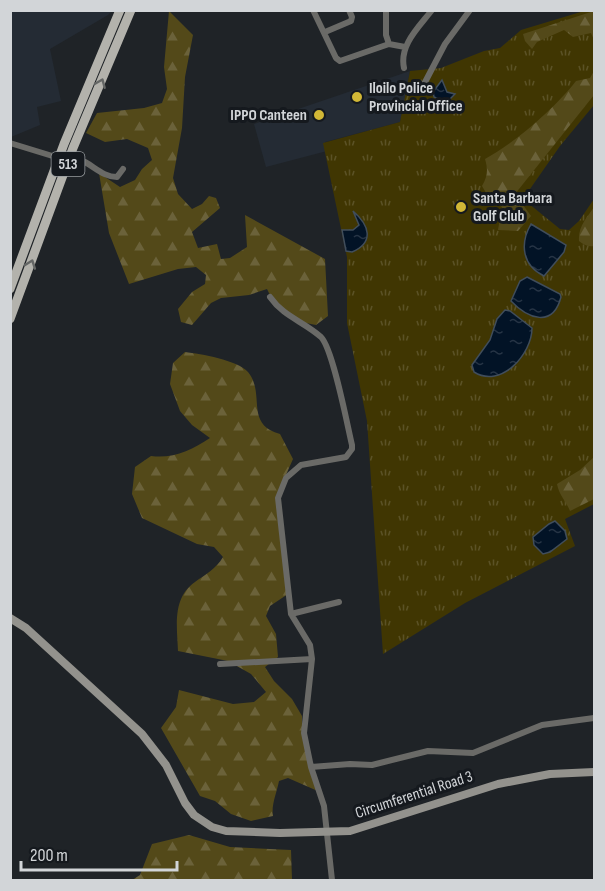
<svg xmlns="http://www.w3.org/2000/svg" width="605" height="891" font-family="'Sofia Sans Condensed',sans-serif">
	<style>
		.built { fill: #242b34 }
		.grass { fill: url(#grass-tufts) }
		.forest { fill: url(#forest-firs) }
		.water { fill: url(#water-ripples); stroke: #404d5b; stroke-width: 1.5 }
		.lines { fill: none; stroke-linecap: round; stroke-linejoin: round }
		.street { stroke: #6a6a67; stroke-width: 6 }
		.secondary { stroke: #93928d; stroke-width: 8 }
		.primary { stroke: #b3b2ac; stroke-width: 9 }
		.oneway { stroke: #646665 }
		.poi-dot { fill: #d1b736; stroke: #15191e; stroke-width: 2 }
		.labels { text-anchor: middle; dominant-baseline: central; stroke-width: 6; stroke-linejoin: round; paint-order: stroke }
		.shield { fill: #15191e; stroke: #999da0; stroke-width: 1.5 }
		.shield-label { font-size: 15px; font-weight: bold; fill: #d2d5d8 }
		.poi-label { font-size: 16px; font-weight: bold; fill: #d2d5d8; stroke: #15191e; text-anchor: start }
		.street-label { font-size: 16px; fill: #d2d5d8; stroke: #15191e }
	</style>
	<defs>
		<pattern id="grass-tufts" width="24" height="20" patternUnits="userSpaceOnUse" patternTransform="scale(1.5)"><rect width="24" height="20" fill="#403602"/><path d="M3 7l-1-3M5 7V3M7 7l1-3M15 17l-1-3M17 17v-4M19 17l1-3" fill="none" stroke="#5b5226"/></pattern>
		<pattern id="forest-firs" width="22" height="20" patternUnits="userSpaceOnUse" patternTransform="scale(1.5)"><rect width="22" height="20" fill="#534919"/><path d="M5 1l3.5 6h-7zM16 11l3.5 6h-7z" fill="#6b623a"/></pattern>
		<pattern id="water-ripples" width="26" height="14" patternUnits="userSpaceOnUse" patternTransform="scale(1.5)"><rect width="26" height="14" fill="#021326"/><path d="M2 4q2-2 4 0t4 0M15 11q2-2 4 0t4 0" fill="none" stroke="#263445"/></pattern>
	</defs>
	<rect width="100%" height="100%" fill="#1f2327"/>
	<path class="built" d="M11 10 112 11 108 15 50 49 61 101 37 107 40 125 11 137Z
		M410 71 400 122 325 142 327 151 266 167 254 124Z"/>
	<path class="grass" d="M584 11H594V105L560 146 523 199 560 229 569 230 579 221 594 199V504L565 519 575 546 465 603 383 654 367 421 347 323V257L323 143 400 122 410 71 441 68 484 51 500 48 521 30Z"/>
	<path class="forest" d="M169 11 193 35 185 77 182 128 173 178 178 194 192 209 202 204 209 196 216 198 220 208 192 232 198 248 217 244 221 259 230 258 247 247 245 215 325 259 328 316 316 325C288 320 279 314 267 289L249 295 221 298 211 303 192 325 181 322 178 309 192 292 205 284 206 275 196 267 178 269 129 284 109 233 99 173 120 187 135 180 142 169 152 160 148 148 127 139 105 142 86 133 97 113 144 108 162 103 167 89 164 67Z
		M594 11V40L591 33 573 37 564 30 537 42 532 49 525 41 523 34Z
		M594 71V95L515 194 531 216 518 231 498 230 502 207 489 198 482 186C488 176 488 169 485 159 515 143 555 108 576 81L590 78Z
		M594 207V246C588 247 584 245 579 241 578 226 587 218 594 207Z
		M185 352C201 354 237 360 248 372 266 394 244 424 280 434L293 459 277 495 288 594 270 606 266 616 276 634 278 657 265 667 274 681 292 699 302 716V735L320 792 288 778 279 781C277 792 271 805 273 816L251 821 231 814 215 801 200 796 161 728 176 707 179 690 233 704 254 702 266 692 251 674 228 661 178 651C177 626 172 598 195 582 206 574 216 569 223 557L214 547 197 544 142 518 132 494 135 467 151 456C173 459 192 450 210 438L192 425 180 411 170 384 173 363Z
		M594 457V499L570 511C566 501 559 495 557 484L580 470Z
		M189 835 230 847 291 850 292 880H132L140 875 152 844Z"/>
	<path class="water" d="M442 80 447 92 455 94 447 102 434 97 433 92Z
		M353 211C369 225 375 242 352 252L346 251 342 230H353L359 225Z
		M531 224 566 245 564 252 544 276C523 266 519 245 531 224Z
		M527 277 560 294 561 297C553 328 528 319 511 301L520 281Z
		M505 310 510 311 532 328C532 354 501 389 474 372L472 365 490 340 497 319Z
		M555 521 565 531 567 539 550 552 543 554 534 545 533 537 549 524Z"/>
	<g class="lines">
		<path class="street" d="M313 10 336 58 340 61 389 44 405 47
			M386 10V35L389 44
			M325 32 351 21 352 17 349 10
			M404 68C399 45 419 27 432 10
			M423 86 445 44 470 10
			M10 143 59 158
			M70 157C75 159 81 160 85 162 96 168 104 177 117 177L123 169
			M270 297C284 317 303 321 321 337 333 349 347 424 352 445V449L346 457 301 465 286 478 278 498 291 614 310 645 312 659 304 733 311 767 324 806 332 880
			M291 614 339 602
			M220 664 312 659
			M311 767 350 764 372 765 428 751 473 753 542 725 594 718"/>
		<path class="secondary" d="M10 618 26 628 142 734 166 765 185 803 194 815 212 827 226 831 280 833 350 831 498 784 550 774 594 772"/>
		<path class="primary" d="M10 289 64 144 120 10
			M10 319 73 148 131 10"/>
	</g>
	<defs><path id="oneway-chevron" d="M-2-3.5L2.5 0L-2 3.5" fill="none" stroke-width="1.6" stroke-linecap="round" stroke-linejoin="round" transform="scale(1.5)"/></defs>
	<g class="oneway">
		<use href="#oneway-chevron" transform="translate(101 83) rotate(-67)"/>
		<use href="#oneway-chevron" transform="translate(31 264) rotate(-70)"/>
	</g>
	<g class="poi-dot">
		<circle cx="357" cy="97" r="6"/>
		<circle cx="319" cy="115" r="6"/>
		<circle cx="461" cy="207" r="6"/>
	</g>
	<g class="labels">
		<rect class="shield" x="51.5" y="152" width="33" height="24" rx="4.5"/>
		<g class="shield-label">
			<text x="68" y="164">513</text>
		</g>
		<g class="poi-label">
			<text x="369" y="88">Iloilo Police<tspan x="369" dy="18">Provincial Office</tspan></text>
			<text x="307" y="115" text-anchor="end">IPPO Canteen</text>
			<text x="473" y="198">Santa Barbara<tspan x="473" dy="18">Golf Club</tspan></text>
		</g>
		<g class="street-label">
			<text transform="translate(414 795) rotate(-18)">Circumferential Road 3</text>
		</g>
	</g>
	<rect width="605" height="891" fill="none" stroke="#d2d5d8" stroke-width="24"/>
	<path d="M21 861v9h156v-9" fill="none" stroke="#d2d5d8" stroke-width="3"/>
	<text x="30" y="861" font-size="18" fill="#d2d5d8" stroke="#15191e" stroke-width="4.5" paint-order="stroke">200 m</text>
</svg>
